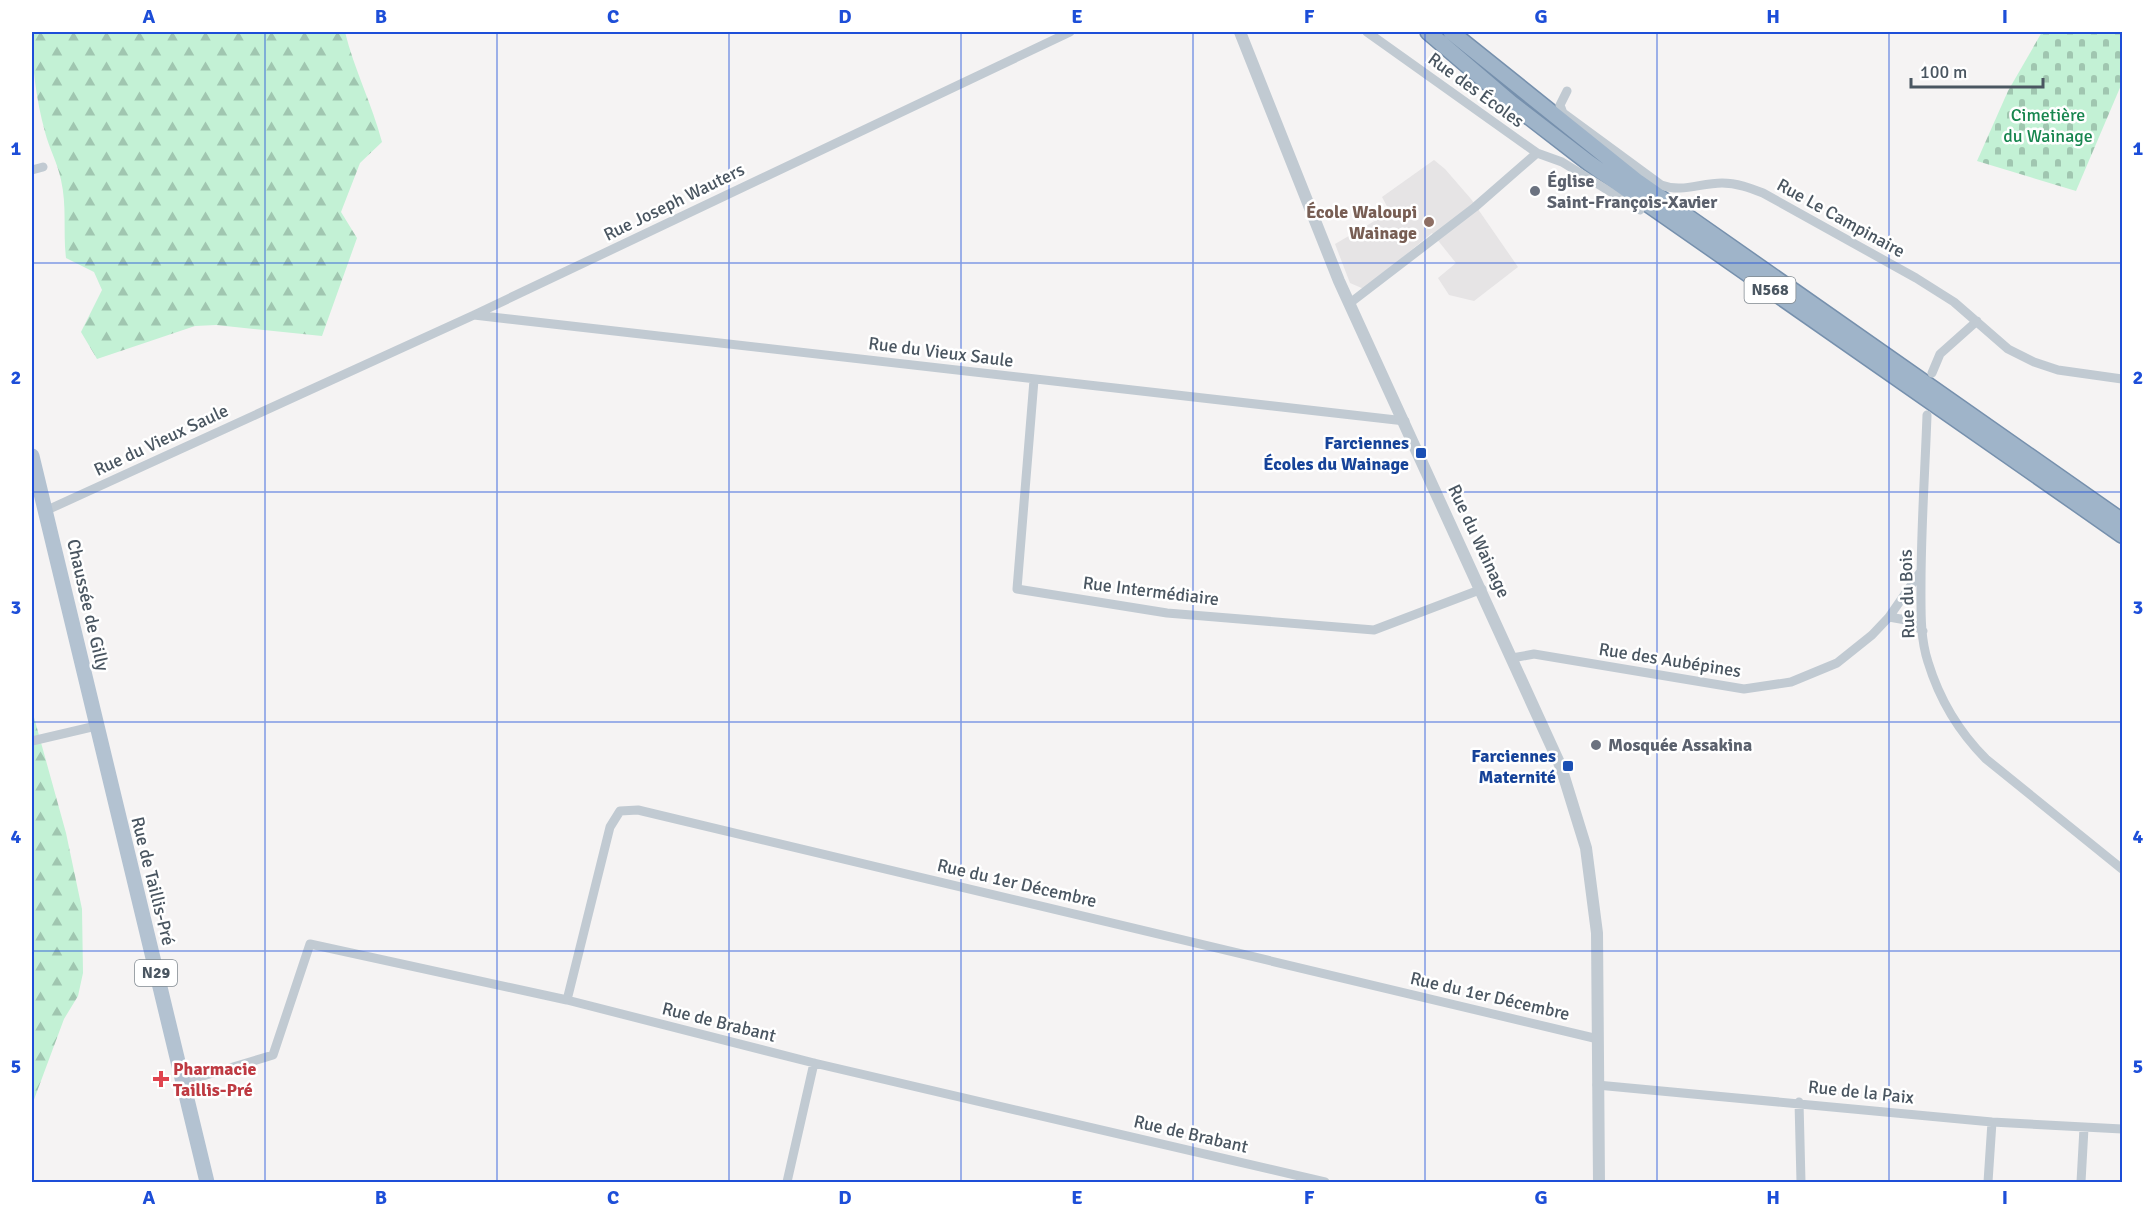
<svg xmlns="http://www.w3.org/2000/svg" width="2154" height="1214" font-family="Signika,sans-serif">
	<style>
		.education { fill: #e6e4e5 }
		.forest { fill: url(#forest-firs) }
		.cemetery { fill: url(#cemetery-stones) }
		.lines { fill: none; stroke-linecap: round; stroke-linejoin: round }
		.trunk-casing { stroke: #7690ad; stroke-width: 18 }
		.minor { stroke: #c1cad2; stroke-width: 9 }
		.tertiary { stroke: #c1cad2; stroke-width: 12 }
		.primary { stroke: #b3c2d1; stroke-width: 15 }
		.trunk { stroke: #9fb4c9; stroke-width: 15 }
		.grid { fill: none; stroke: #1d4ed8; stroke-width: 1.5; stroke-opacity: 0.55 }
		.worship-dot { fill: #6b7280; stroke: #fff; stroke-width: 2 }
		.education-dot { fill: #8d6e63; stroke: #fff; stroke-width: 2 }
		.transit-dot { fill: #1a4fb4; stroke: #fff; stroke-width: 2 }
		.health-dot { fill: #e0444e; stroke: #fff; stroke-width: 2 }
		.labels { text-anchor: middle; dominant-baseline: central; stroke-width: 5; stroke-linejoin: round; paint-order: stroke }
		.shield { fill: #fff; stroke: #808990; stroke-width: 1.5 }
		.shield-label { font-size: 16px; font-weight: bold; fill: #4a5661 }
		.street-label { font-size: 18px; fill: #4a5661; stroke: #fff }
		.park-label { font-size: 18px; fill: #17864f; stroke: #fff }
		.worship-label { font-size: 18px; font-weight: bold; fill: #5b616d; stroke: #fff; text-anchor: start }
		.education-label { font-size: 18px; font-weight: bold; fill: #785e54; stroke: #fff; text-anchor: end }
		.transit-label { font-size: 18px; font-weight: bold; fill: #164399; stroke: #fff; text-anchor: end }
		.health-label { font-size: 18px; font-weight: bold; fill: #be3a42; stroke: #fff; text-anchor: start }
		.neatline { fill: none; stroke: #1d4ed8; stroke-width: 2 }
		.grid-label { font-size: 20px; text-anchor: middle; font-weight: bold; fill: #1d4ed8 }
	</style>
	<defs>
		<pattern id="forest-firs" width="22" height="20" patternUnits="userSpaceOnUse" patternTransform="scale(1.5)"><rect width="22" height="20" fill="#c3f1d5"/><path d="M5 1l3.5 6h-7zM16 11l3.5 6h-7z" fill="#a0c6b0"/></pattern>
		<pattern id="cemetery-stones" width="16" height="16" patternUnits="userSpaceOnUse" patternTransform="scale(1.5)"><rect width="16" height="16" fill="#c3f1d5"/><path d="M2 7V4a2 2 0 0 1 4 0v3zM10 15v-3a2 2 0 0 1 4 0v3z" fill="#a0c6b0"/></pattern>
	</defs>
	<rect width="100%" height="100%" fill="#f5f3f3"/>
	<path class="education" d="M1434 160 1445 169 1471 199 1518 267 1474 301 1449 295 1438 278 1456 263 1432 233 1364 289 1350 283 1335 244 1390 212 1382 197Z"/>
	<path class="forest" d="M32 32H345C354 69 372 104 382 142L360 163 341 212 357 238 322 336 216 325 195 326 97 359 81 332 102 290 94 272 66 258C63 232 67 206 61 180 58 164 49 148 45 132 36 99 32 66 32 32Z
		M32 710 66 833 82 909 83 973 78 996 64 1019 32 1105Z"/>
	<path class="cemetery" d="M2042 32H2122V83L2076 191 1977 161 2008 91Z"/>
	<g class="lines">
		<g class="trunk-casing">
			<path id="trunk" d="M1428 32 1511 103 1589 163 2122 535
				M1451 32 1638 182 2122 521"/>
		</g>
		<path class="minor" d="M1367 32 1537 153 1562 162 1640 210
			M1567 91 1560 105 1563 113 1661 185C1682 193 1700 183 1722 183 1737 183 1750 188 1763 193L1916 278 1954 302 2008 349 2034 362 2058 370 2122 379
			M32 170 43 167
			M1350 303 1475 207 1537 153
			M474 315 1405 421
			M1932 373 1940 354 1977 321
			M1034 380 1017 589 1167 613 1374 630 1482 589
			M1927 415C1925 472 1921 528 1921 585 1921 610 1920 638 1928 662 1939 698 1959 732 1986 759L2122 869
			M45 511 474 315 1070 32
			M1889 617 1906 620 1923 631
			M1512 658 1534 654 1744 689 1791 682 1837 663 1872 635 1889 617 1921 571
			M32 741 96 726
			M567 1000 610 827 620 811 638 810 1598 1039
			M183 1082 273 1055 310 944 567 1000 814 1063 1325 1182
			M1597 1085 1992 1122 2122 1129
			M1799 1102 1801 1182
			M787 1182 814 1063
			M1988 1182 1992 1122
			M2081 1182 2084 1128"/>
		<path class="tertiary" d="M1240 32 1339 281 1561 767 1586 848 1597 933 1599 1182"/>
		<path class="primary" d="M32 456 207 1182"/>
		<use href="#trunk" class="trunk"/>
	</g>
	<path class="grid" d="M265 32V1182M497 32V1182M729 32V1182M961 32V1182M1193 32V1182M1425 32V1182M1657 32V1182M1889 32V1182M32 263H2122M32 492H2122M32 722H2122M32 951H2122"/>
	<g class="worship-dot">
		<circle cx="1535" cy="191" r="6"/>
		<circle cx="1596" cy="745" r="6"/>
	</g>
	<circle class="education-dot" cx="1429" cy="222" r="6"/>
	<g class="transit-dot">
		<rect x="1415" y="447" width="12" height="12" rx="3"/>
		<rect x="1562" y="760" width="12" height="12" rx="3"/>
	</g>
	<path class="health-dot" d="M158 1070h6v6h6v6h-6v6h-6v-6h-6v-6h6z"/>
	<g class="labels">
		<g class="shield">
			<rect x="1744.5" y="277" width="51" height="26" rx="4.5"/>
			<rect x="135" y="960" width="42" height="26" rx="4.5"/>
		</g>
		<g class="shield-label">
			<text x="1770" y="290">N568</text>
			<text x="156" y="973">N29</text>
		</g>
		<g class="street-label">
			<text transform="translate(1476 90) rotate(36)">Rue des Écoles</text>
			<text transform="translate(674 202) rotate(-26)">Rue Joseph Wauters</text>
			<text transform="translate(1841 218) rotate(29)">Rue Le Campinaire</text>
			<text transform="translate(941 352) rotate(7)">Rue du Vieux Saule</text>
			<text transform="translate(161 440) rotate(-25)">Rue du Vieux Saule</text>
			<text transform="translate(1479 541) rotate(65)">Rue du Wainage</text>
			<text transform="translate(1151 591) rotate(7)">Rue Intermédiaire</text>
			<text transform="translate(1907 594) rotate(-92)">Rue du Bois</text>
			<text transform="translate(88 605) rotate(77)">Chaussée de Gilly</text>
			<text transform="translate(1670 660) rotate(9)">Rue des Aubépines</text>
			<text transform="translate(153 881) rotate(76)">Rue de Taillis-Pré</text>
			<text transform="translate(1017 883) rotate(13)">Rue du 1er Décembre</text>
			<text transform="translate(1490 996) rotate(13)">Rue du 1er Décembre</text>
			<text transform="translate(719 1022) rotate(14)">Rue de Brabant</text>
			<text transform="translate(1861 1092) rotate(6)">Rue de la Paix</text>
			<text transform="translate(1191 1134) rotate(13)">Rue de Brabant</text>
		</g>
		<g class="park-label">
			<text x="2048" y="115">Cimetière<tspan x="2048" dy="21">du Wainage</tspan></text>
		</g>
		<g class="worship-label">
			<text x="1547" y="181">Église<tspan x="1547" dy="21">Saint-François-Xavier</tspan></text>
			<text x="1608" y="745">Mosquée Assakina</text>
		</g>
		<g class="education-label">
			<text x="1417" y="212">École Waloupi<tspan x="1417" dy="21">Wainage</tspan></text>
		</g>
		<g class="transit-label">
			<text x="1409" y="443">Farciennes<tspan x="1409" dy="21">Écoles du Wainage</tspan></text>
			<text x="1556" y="756">Farciennes<tspan x="1556" dy="21">Maternité</tspan></text>
		</g>
		<g class="health-label">
			<text x="173" y="1069">Pharmacie<tspan x="173" dy="21">Taillis-Pré</tspan></text>
		</g>
	</g>
	<rect width="2154" height="1214" fill="none" stroke="#ffffff" stroke-width="66"/>
	<path d="M1911 78v9h132v-9" fill="none" stroke="#4a5661" stroke-width="3"/>
	<text x="1920" y="78" font-size="18" fill="#4a5661" stroke="#ffffff" stroke-width="4.5" paint-order="stroke">100 m</text>
	<rect x="33" y="33" width="2088" height="1148" class="neatline"/>
	<g class="grid-label">
		<text x="149" y="23">A</text>
		<text x="381" y="23">B</text>
		<text x="613" y="23">C</text>
		<text x="845" y="23">D</text>
		<text x="1077" y="23">E</text>
		<text x="1309" y="23">F</text>
		<text x="1541" y="23">G</text>
		<text x="1773" y="23">H</text>
		<text x="2005" y="23">I</text>
		<text x="16" y="155">1</text>
		<text x="2138" y="155">1</text>
		<text x="16" y="384">2</text>
		<text x="2138" y="384">2</text>
		<text x="16" y="614">3</text>
		<text x="2138" y="614">3</text>
		<text x="16" y="843">4</text>
		<text x="2138" y="843">4</text>
		<text x="16" y="1073">5</text>
		<text x="2138" y="1073">5</text>
		<text x="149" y="1204">A</text>
		<text x="381" y="1204">B</text>
		<text x="613" y="1204">C</text>
		<text x="845" y="1204">D</text>
		<text x="1077" y="1204">E</text>
		<text x="1309" y="1204">F</text>
		<text x="1541" y="1204">G</text>
		<text x="1773" y="1204">H</text>
		<text x="2005" y="1204">I</text>
	</g>
</svg>
